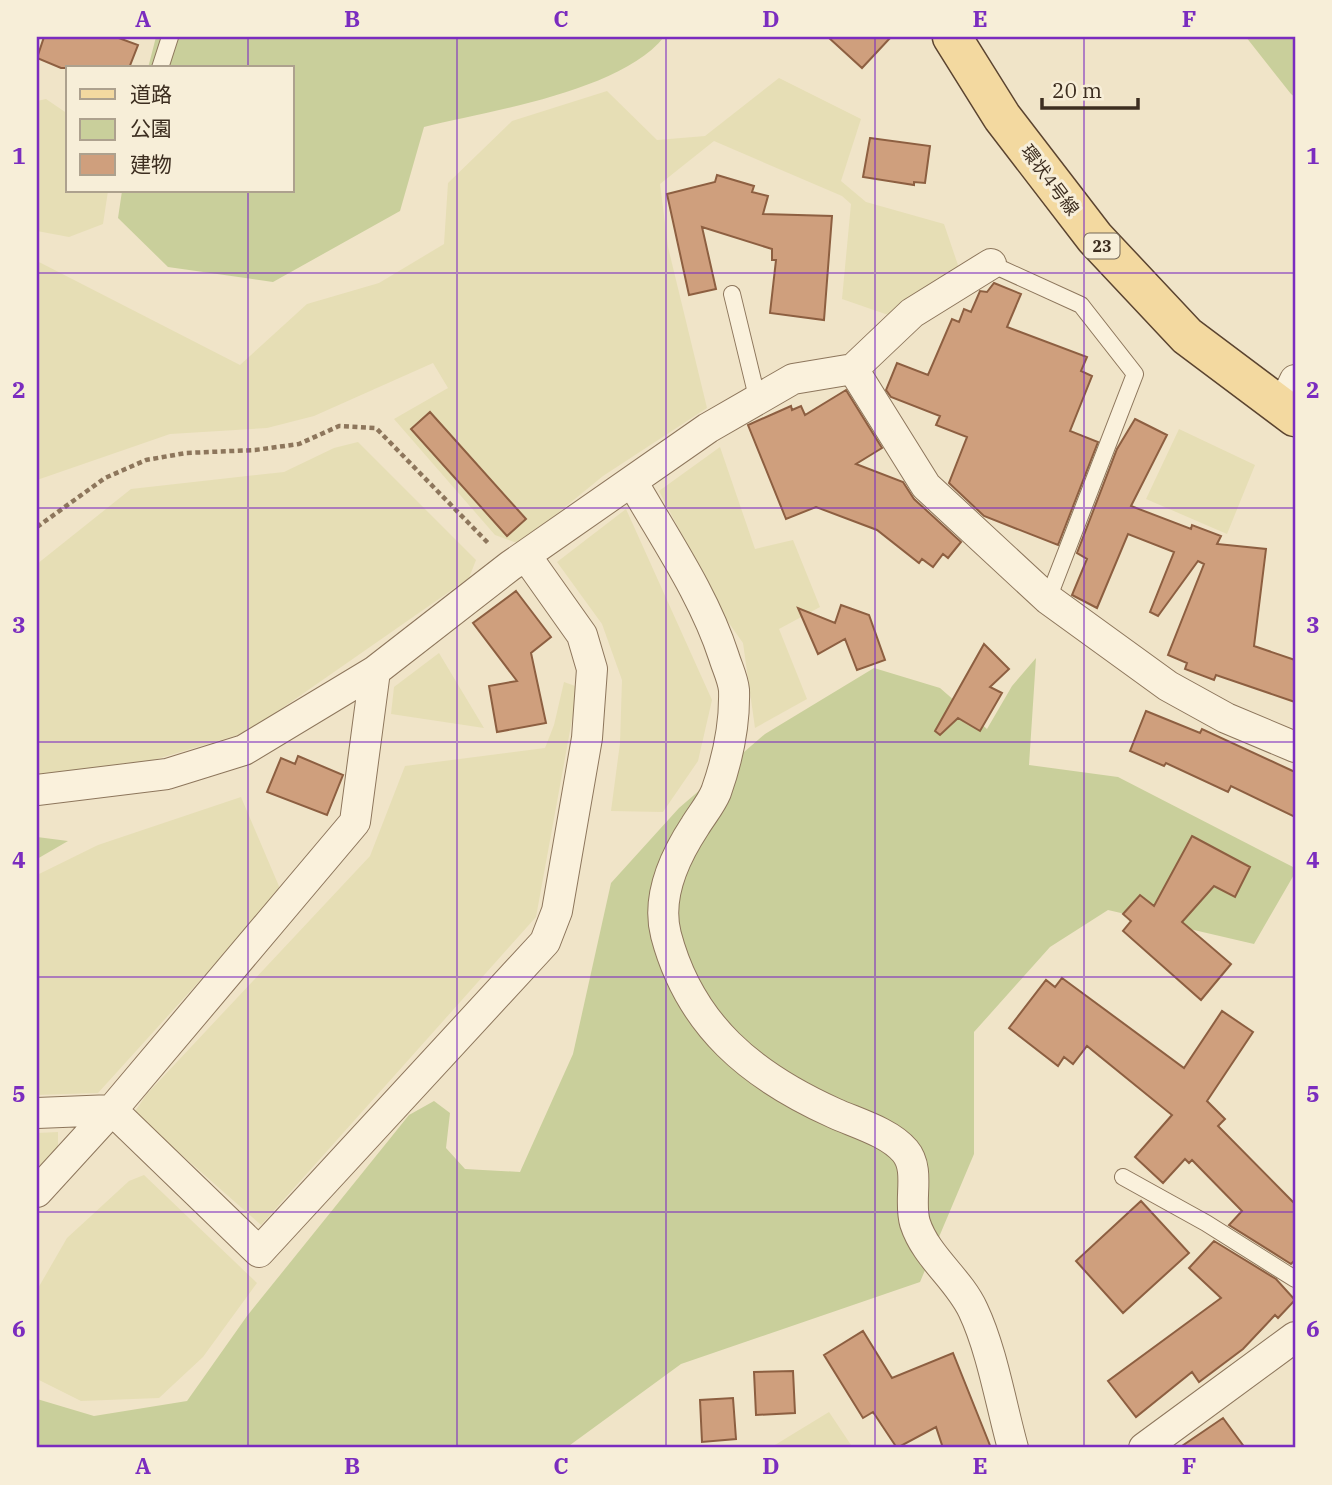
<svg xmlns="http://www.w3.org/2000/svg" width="1332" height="1485" font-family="'IBM Plex Serif','Noto Sans JP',serif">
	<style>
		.farmland { fill: #e6deb5 }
		.green { fill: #c9cf9b }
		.building { fill: #cf9f7d; stroke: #8d5f41; stroke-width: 2 }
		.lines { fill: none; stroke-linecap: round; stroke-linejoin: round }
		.lane-casing { stroke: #8d765c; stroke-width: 18 }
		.street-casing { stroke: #8d765c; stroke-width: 32 }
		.primary-casing { stroke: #5b4430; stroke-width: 41 }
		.path { stroke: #8d765c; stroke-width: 4.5; stroke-dasharray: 5 3.5; stroke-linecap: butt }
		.lane { stroke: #faf1dc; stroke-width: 16 }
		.street { stroke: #faf1dc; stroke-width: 30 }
		.primary { stroke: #f3d9a0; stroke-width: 38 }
		.grid { fill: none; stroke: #7b2cbf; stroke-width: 2; stroke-opacity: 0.55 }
		.labels { text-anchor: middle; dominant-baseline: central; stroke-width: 6; stroke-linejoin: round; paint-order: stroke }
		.shield { fill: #f7eed8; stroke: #756857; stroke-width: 2 }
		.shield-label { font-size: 16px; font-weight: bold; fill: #3d2e20 }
		.street-label { font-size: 18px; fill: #3d2e20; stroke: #f7eed8 }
		.neatline { fill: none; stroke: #7b2cbf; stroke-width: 2.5 }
		.grid-label { font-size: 23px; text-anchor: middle; font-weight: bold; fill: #7b2cbf }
	</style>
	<rect width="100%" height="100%" fill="#f0e4c8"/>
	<path class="farmland" d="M779 78 861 119 841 181 866 202 944 224 961 274 894 317 842 299 851 204 842 196 714 141 660 184 668 247 707 408 603 476 520 544 495 535 394 419 448 388 433 363 314 416 267 428 170 434 37 480V261L240 365 307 304 379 283 444 244 448 183 512 121 607 91 657 140 705 136Z
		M46 99 68 114V191H108L103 224 69 237 37 231V101Z
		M1179 429 1255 465 1227 534 1146 499Z
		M358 442 476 560 469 578 248 732 140 764 37 781V564L131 489 284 472 334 448Z
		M720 447 755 549 793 540 820 607 779 629 807 699 755 728 743 643 726 619 659 491Z
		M626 509 712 700 698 761 663 812 611 811 620 743 622 680 602 624 557 562Z
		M439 653 484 728 391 714 394 687Z
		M564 682 578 687 536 917 261 1225 134 1113 146 1095 370 856 405 766 545 748 554 725Z
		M241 797 281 891 98 1093 37 1095V875L98 845Z
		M58 1132V1147L37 1172V1133Z
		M144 1175 257 1283 203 1357 159 1398 81 1401 37 1379V1290L67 1238 129 1181Z
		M829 1412 853 1448H770Z"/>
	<path class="green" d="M156 37H664C621 91 490 111 424 127L400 211 273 282 168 267 118 218 122 191H292V68H148Z
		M1246 37H1295V97L1291 94Z
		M1036 658 1029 765 1118 777 1295 868V873L1254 944 1108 910 1050 947 974 1032V1154L920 1282 681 1364 566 1448H37V1399L94 1416 187 1401 247 1316 409 1115 434 1101 450 1113 446 1148 465 1169 520 1172 573 1054 611 883 679 808 765 734 874 668 940 688 987 729 1012 686Z
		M37 837 68 841 37 859Z"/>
	<path class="building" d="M44 37H116L138 45 129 68H61L37 58Z
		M828 37H891L862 68Z
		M870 138 930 146 925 183 914 182V185L863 177Z
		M717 175 754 186 752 192 768 196 763 214 832 216 824 320 770 313 776 260H772V249L702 227 716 289 689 295 667 194 715 182Z
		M994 283 1021 294 1007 327 1087 357 1081 371 1092 376 1070 431 1098 442 1058 545 984 516 949 483 967 437 936 425 940 416 891 397 886 390 897 363 928 375 952 319 959 322 964 309 971 312 980 291 987 292Z
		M846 390 882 448 856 464 903 482 914 499 961 542 948 558 943 554 933 567 922 559 919 563 877 530 816 507 786 519 748 425 791 406 792 410 801 406 805 415Z
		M430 412 526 519 507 536 411 429Z
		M1135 419 1167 435 1131 506 1191 529 1192 525 1221 536 1217 544 1266 549 1254 646 1295 660V702L1216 675 1214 680 1185 669 1187 663 1168 655 1204 564 1198 561 1158 616 1150 612 1174 552 1128 534 1097 608 1072 595 1087 559 1077 553 1117 449Z
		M516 591 551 637 531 653 546 723 497 732 489 686 517 681 473 623Z
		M841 605 869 615 885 660 857 670 845 639 818 654 798 608 835 623Z
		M984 644 1009 669 990 687 1002 693 980 731 958 718 940 735 935 731Z
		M1146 711 1200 733 1202 729 1295 772V817L1231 786 1228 792 1166 763 1164 766 1130 751Z
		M298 756 343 775 327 815 267 792 281 758 295 764Z
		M1192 836 1250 867 1235 897 1214 886 1182 922 1231 964 1201 1000 1123 931 1131 921 1123 914 1140 895 1154 906Z
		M1062 978 1184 1068 1222 1011 1253 1032 1207 1101 1225 1119 1218 1126 1295 1204V1260L1291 1264 1229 1225 1242 1211 1192 1160 1189 1163 1185 1159 1163 1183 1135 1157 1172 1115 1087 1046 1073 1064 1064 1057 1058 1066 1009 1028 1046 980 1055 987Z
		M1141 1201 1189 1253 1123 1313 1076 1261Z
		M1214 1241 1276 1279 1295 1300 1278 1318 1275 1315 1243 1349 1199 1382 1192 1372 1136 1417 1108 1381 1221 1298 1189 1268Z
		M863 1331 892 1378 953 1353 991 1448H943L936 1427 897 1448 873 1412 863 1418 824 1355Z
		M793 1371 795 1413 756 1415 754 1372Z
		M733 1398 736 1439 702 1442 700 1400Z
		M1223 1418 1245 1448H1179Z"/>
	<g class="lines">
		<g class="lane-casing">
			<path id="lane" d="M160 68 170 37
				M991 264 1081 305 1135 374 1048 599
				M732 294 757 397
				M1123 1177 1206 1223 1295 1279"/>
		</g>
		<g class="street-casing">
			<path id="street" d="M853 369 926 486 1048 599 1168 686 1226 718 1295 747
				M1282 407 1295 380
				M633 483C665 539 704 595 724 657 727 667 733 679 734 690 735 723 727 761 716 792 711 804 701 816 695 826 674 858 656 897 666 935 690 1026 752 1076 834 1113 856 1123 889 1132 905 1151 921 1170 908 1200 915 1223 926 1257 958 1278 973 1310 992 1350 1001 1405 1013 1448
				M37 790 167 774 244 750 375 671 510 566 708 428 793 379 853 369 912 313 991 264
				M37 1113 112 1110 259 1252 545 942 557 911 587 738 592 669 582 635 526 556
				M37 1192 112 1110 355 822 375 671
				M1144 1448 1295 1337"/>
		</g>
		<g class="primary-casing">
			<path id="primary" d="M952 37 1002 117 1095 238 1187 336 1295 417"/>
		</g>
		<path class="path" d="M37 527 105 478 146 460 186 453 255 450 299 444 339 426 376 428 490 545"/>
		<use href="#lane" class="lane"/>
		<use href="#street" class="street"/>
		<use href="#primary" class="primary"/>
	</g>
	<path class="grid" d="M248 37V68M457 37V1448M666 37V1448M875 37V1448M1084 37V1448M248 191V1448M37 273H1295M37 508H1295M37 742H1295M37 977H1295M37 1212H1295"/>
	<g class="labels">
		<rect class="shield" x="1084.5" y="233.5" width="35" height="25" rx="5"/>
		<g class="shield-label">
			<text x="1102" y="246">23</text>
		</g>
		<g class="street-label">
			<text transform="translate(1050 180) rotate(53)">環状4号線</text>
		</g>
	</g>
	<rect width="1332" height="1485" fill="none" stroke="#f7eed8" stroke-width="77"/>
	<rect x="66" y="66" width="228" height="126" fill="#f7eed8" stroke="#ada18e" stroke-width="2"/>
	<rect x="80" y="89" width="35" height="10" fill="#f3d9a0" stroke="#ada18e" stroke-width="2"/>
	<text x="130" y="102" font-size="21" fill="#3d2e20">道路</text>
	<rect x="80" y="119" width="35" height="21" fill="#c9cf9b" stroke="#ada18e" stroke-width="2"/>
	<text x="130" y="136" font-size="21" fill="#3d2e20">公園</text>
	<rect x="80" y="154" width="35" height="21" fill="#cf9f7d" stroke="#ada18e" stroke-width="2"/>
	<text x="130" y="172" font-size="21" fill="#3d2e20">建物</text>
	<path d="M1042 98v10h96v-10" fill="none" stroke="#3d2e20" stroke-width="3.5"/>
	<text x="1052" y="98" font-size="21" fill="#3d2e20" stroke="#f7eed8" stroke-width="5" paint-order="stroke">20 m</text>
	<rect x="38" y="38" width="1256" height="1408" class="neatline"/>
	<g class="grid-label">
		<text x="143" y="27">A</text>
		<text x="352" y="27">B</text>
		<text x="561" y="27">C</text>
		<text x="771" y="27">D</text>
		<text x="980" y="27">E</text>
		<text x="1189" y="27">F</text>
		<text x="19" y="164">1</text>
		<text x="1313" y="164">1</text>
		<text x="19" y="398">2</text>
		<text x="1313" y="398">2</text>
		<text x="19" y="633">3</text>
		<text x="1313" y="633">3</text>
		<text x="19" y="868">4</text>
		<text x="1313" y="868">4</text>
		<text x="19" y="1102">5</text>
		<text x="1313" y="1102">5</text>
		<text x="19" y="1337">6</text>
		<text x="1313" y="1337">6</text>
		<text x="143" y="1474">A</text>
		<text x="352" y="1474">B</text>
		<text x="561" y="1474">C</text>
		<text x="771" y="1474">D</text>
		<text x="980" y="1474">E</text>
		<text x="1189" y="1474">F</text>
	</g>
</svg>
